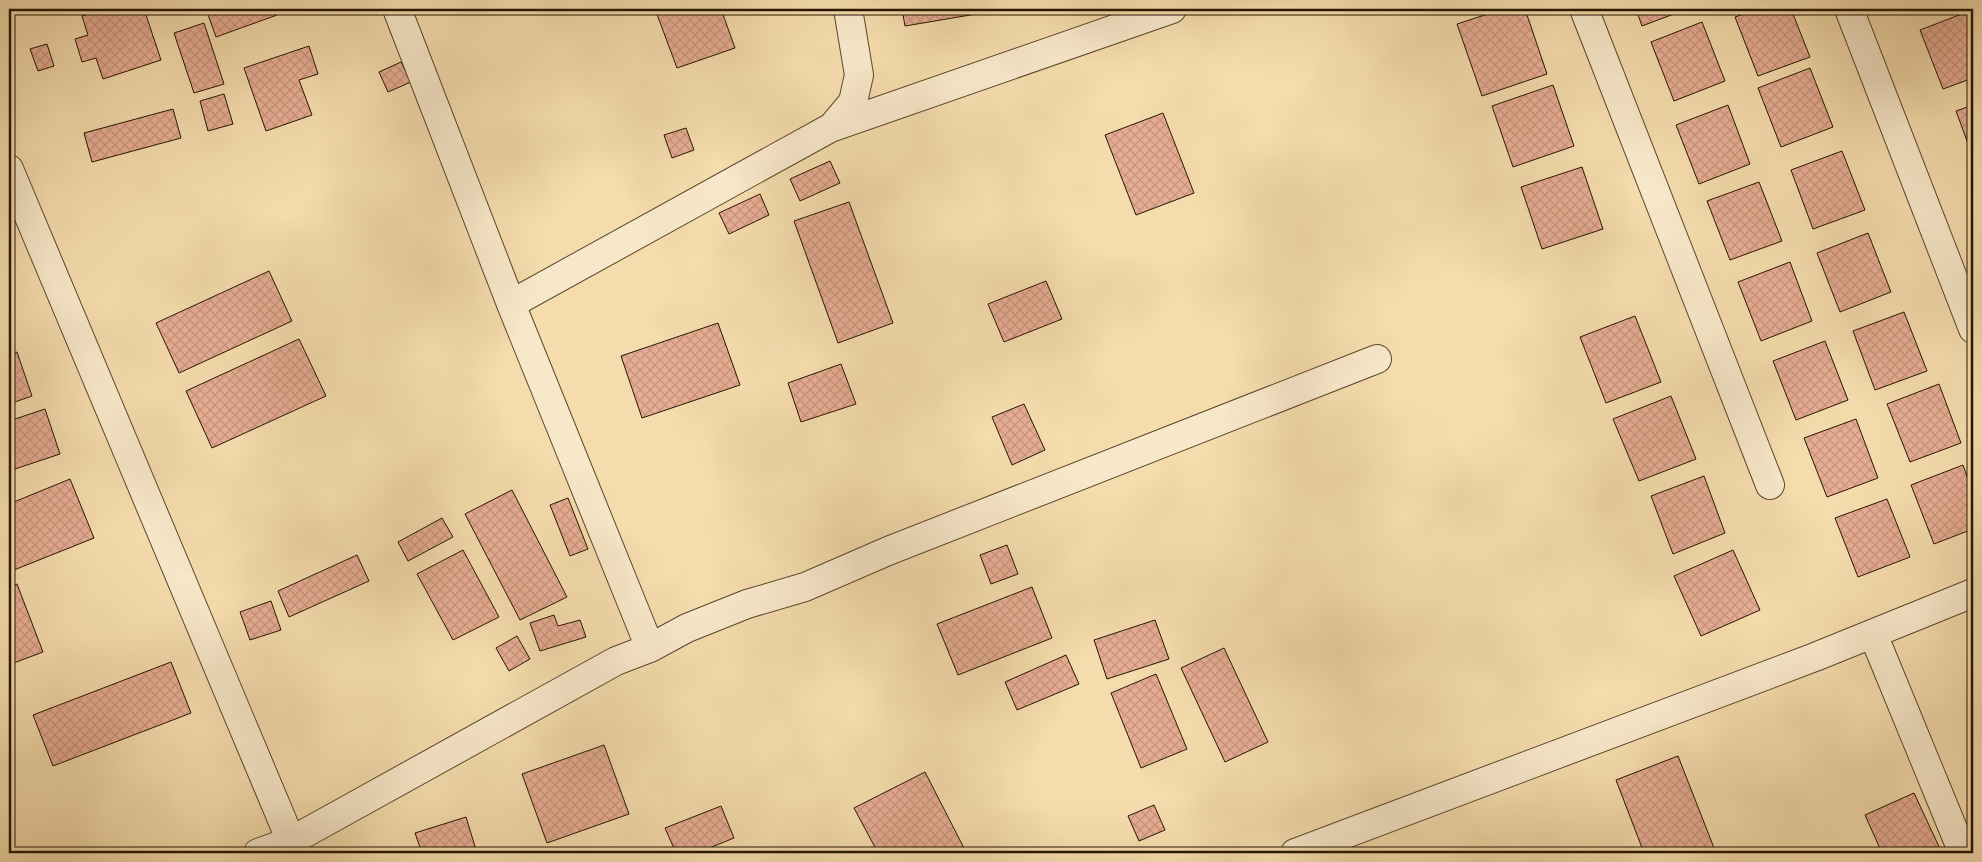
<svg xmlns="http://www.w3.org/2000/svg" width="1982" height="862" font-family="Vollkorn,serif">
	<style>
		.building { fill: url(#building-cross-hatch); stroke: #271500 }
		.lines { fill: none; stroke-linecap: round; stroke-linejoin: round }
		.minor-casing { stroke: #5a472b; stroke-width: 30 }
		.minor { stroke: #f8e8ca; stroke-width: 28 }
	</style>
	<defs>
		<pattern id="building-cross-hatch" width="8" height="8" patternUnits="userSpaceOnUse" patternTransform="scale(1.25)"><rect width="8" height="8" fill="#e7ad94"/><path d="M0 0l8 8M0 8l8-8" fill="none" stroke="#c6947e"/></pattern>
	</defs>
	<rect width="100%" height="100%" fill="#f5dcad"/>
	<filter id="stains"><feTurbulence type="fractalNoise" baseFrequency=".004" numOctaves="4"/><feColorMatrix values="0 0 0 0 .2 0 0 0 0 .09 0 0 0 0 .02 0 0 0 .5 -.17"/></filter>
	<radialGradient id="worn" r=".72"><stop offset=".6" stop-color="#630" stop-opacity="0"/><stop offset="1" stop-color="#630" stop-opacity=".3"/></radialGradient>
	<path class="building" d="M104 9H144L161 60 103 79 96 58 82 62 75 39 88 35 82 16Z
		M206 9H275L277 15 216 37Z
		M655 9H721L735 48 677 68Z
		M902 9H1006L905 26Z
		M1503 9H1525L1547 74 1482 96 1457 24Z
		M1636 9H1687L1642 26Z
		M1758 9H1791L1810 57 1758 76 1735 17Z
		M1972 10 1973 78 1943 89 1920 30Z
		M1702 22 1725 81 1674 101 1651 42Z
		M204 23 224 84 194 93 174 33Z
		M47 44 54 66 38 71 30 49Z
		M309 46 318 74 299 80 312 115 266 131 244 68Z
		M401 62 411 82 388 92 379 72Z
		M1810 68 1833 127 1781 147 1758 88Z
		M1553 85 1574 146 1513 167 1492 106Z
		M224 94 233 124 208 131 200 101Z
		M1728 105 1750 164 1699 184 1676 125Z
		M1973 105V157L1956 111Z
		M173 109 181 138 92 162 84 133Z
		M1163 113 1194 193 1136 215 1105 135Z
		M686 128 694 150 672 158 664 135Z
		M1842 151 1865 210 1813 229 1791 170Z
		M830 161 840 183 800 201 790 179Z
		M1582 167 1603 229 1542 249 1521 187Z
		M1759 182 1782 241 1730 260 1707 201Z
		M760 194 769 215 729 234 719 213Z
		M849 202 893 323 838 343 794 221Z
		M1868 233 1891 292 1840 312 1817 253Z
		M1790 262 1812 321 1761 341 1738 282Z
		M269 271 292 321 179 373 156 323Z
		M1046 281 1062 319 1004 342 988 304Z
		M1904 312 1927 371 1875 390 1853 331Z
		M1635 316 1661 382 1606 403 1580 337Z
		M718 323 740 385 642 418 621 356Z
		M299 339 326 396 212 448 186 391Z
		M1825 341 1848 400 1796 420 1773 361Z
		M17 352 32 396 9 404V355Z
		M841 364 856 404 801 422 788 383Z
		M1939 384 1961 443 1910 462 1887 404Z
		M1671 396 1696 459 1639 481 1613 419Z
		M1024 404 1045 450 1012 465 992 417Z
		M45 409 60 454 9 471V421Z
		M1856 419 1878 478 1827 497 1804 438Z
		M1963 465 1973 493V529L1934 544 1911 485Z
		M1704 476 1725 533 1673 554 1651 496Z
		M70 479 94 538 9 572V504Z
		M512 490 567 597 520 620 465 514Z
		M568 498 588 549 570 556 550 505Z
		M1887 499 1910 557 1858 577 1835 518Z
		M442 518 453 537 408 561 398 542Z
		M1007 545 1018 574 991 584 980 555Z
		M463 550 499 617 453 640 417 574Z
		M1733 550 1760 610 1701 636 1674 576Z
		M357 555 369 581 289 617 278 591Z
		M17 584 43 652 11 664 9 657V587Z
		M1032 587 1052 638 958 675 937 624Z
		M271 601 281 630 250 640 240 612Z
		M554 615 558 626 580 620 586 637 540 651 530 623Z
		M1155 620 1169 659 1107 679 1094 640Z
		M517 636 530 659 509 671 496 648Z
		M1224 648 1268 742 1225 762 1181 668Z
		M1066 655 1079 684 1017 710 1005 682Z
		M171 662 191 713 53 766 33 715Z
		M1156 674 1187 749 1141 768 1111 693Z
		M604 745 629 814 547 843 522 774Z
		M1678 756 1716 853H1644L1616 780Z
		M925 772 965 850 958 853H878L854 808Z
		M1914 793 1942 853H1882L1865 815Z
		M1154 805 1165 830 1139 841 1128 816Z
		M721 806 734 838 697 853H676L665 828Z
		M466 817 477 853H422L415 833Z
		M615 847 617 853H595Z
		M1846 847 1849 853H1832Z"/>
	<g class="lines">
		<g class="minor-casing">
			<path id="minor" d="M397 9 511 304 650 648
				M1584 9 1770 485
				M1849 9 1973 329
				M833 127 1172 9
				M9 169 296 853
				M511 304 832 127 853 102 859 75 848 9
				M1873 634 1963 853
				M258 853 291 841 616 661 650 648 687 628 747 604 805 587 888 551 1377 359
				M1295 853 1815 657 1973 593"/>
		</g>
		<use href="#minor" class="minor"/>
	</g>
	<rect width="1982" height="862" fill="none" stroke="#f5dcad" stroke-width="30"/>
	<rect x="10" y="10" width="1962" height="842" fill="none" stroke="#271500" stroke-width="2.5"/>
	<rect x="15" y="15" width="1952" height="832" fill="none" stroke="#271500"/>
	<rect width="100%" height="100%" filter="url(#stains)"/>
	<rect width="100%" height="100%" fill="url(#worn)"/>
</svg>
